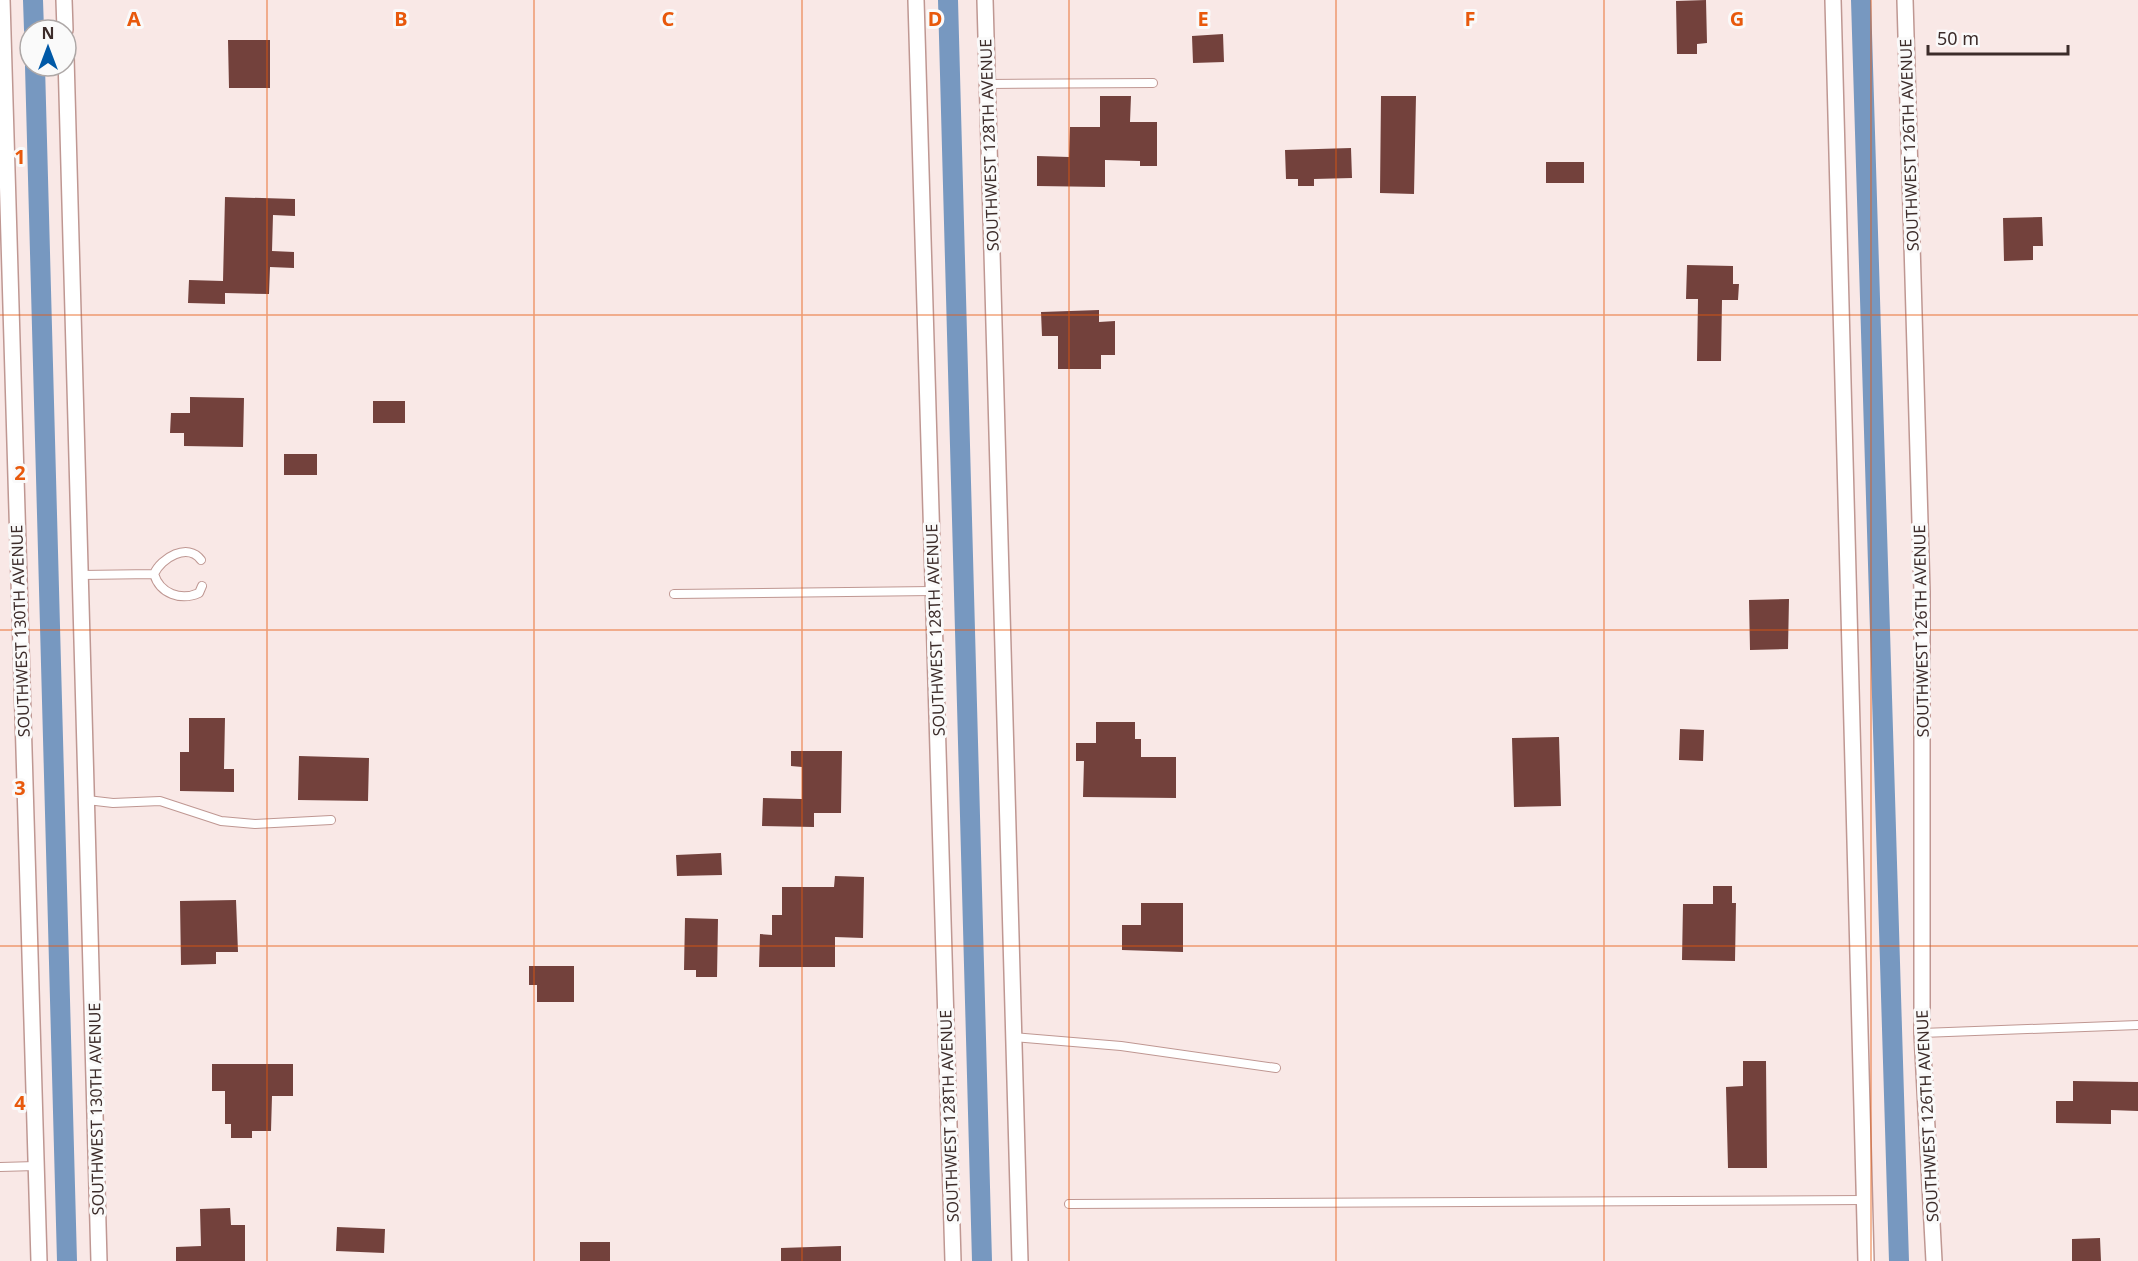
<svg xmlns="http://www.w3.org/2000/svg" width="2138" height="1261" font-family="'Noto Sans',sans-serif">
	<style>
		.lines { fill: none; stroke-linecap: round; stroke-linejoin: round }
		.canal { stroke: #7798c0; stroke-width: 20 }
		.building { fill: #73413c }
		.lane-casing { stroke: #bf9792; stroke-width: 10 }
		.street-casing { stroke: #bf9792; stroke-width: 18 }
		.lane { stroke: #fff; stroke-width: 8 }
		.street { stroke: #fff; stroke-width: 15 }
		.grid { fill: none; stroke: #e8590c; stroke-width: 1.5; stroke-opacity: 0.55 }
		.labels { text-anchor: middle; dominant-baseline: central; stroke-width: 6; stroke-linejoin: round; paint-order: stroke }
		.street-label { font-size: 16px; fill: #3c2c2a; stroke: #fafafa }
		.grid-label { font-size: 20px; text-anchor: middle; font-weight: bold; fill: #e8590c; stroke: #fafafa; stroke-width: 6; stroke-linejoin: round; paint-order: stroke }
	</style>
	<rect width="100%" height="100%" fill="#f9e8e6"/>
	<g class="lines">
		<path class="canal" d="M33 0 34 30
			M948 0 982 1261
			M1861 0 1899 1261
			M35 66 67 1261"/>
	</g>
	<path class="building" d="M1706 0 1707 43 1697 44V54H1677L1676 1Z
		M1223 34 1224 62 1193 63 1192 36Z
		M228 40H270V88H229Z
		M1100 96H1131L1130 122H1157V166H1140V161L1105 160V187L1037 186V156L1069 157 1070 127H1100Z
		M1381 96H1416L1414 194 1380 193Z
		M1351 148 1352 178 1314 179V186H1298V179H1286L1285 150Z
		M1546 162H1584V183H1546Z
		M225 197 295 199V216L273 215 272 251 294 252V268L270 267 269 294 225 293V304L188 303 189 280 223 281Z
		M2042 217 2043 246H2033V260L2004 261 2003 218Z
		M1687 265 1733 266V284H1739L1738 300H1722L1721 361H1697L1698 299H1686Z
		M1099 310V322L1115 321V355H1101V369H1058V336H1042L1041 312Z
		M190 397 244 398 243 447 184 446V433H170L171 413H190Z
		M373 401H405V423H373Z
		M284 454H317V475H284Z
		M1789 599 1788 649 1750 650 1749 600Z
		M189 718H225L224 769H234V792L180 791V752H189Z
		M1096 722H1135V739H1141V757H1176V798L1083 797 1084 761H1076V743H1096Z
		M1680 729 1704 730 1703 761 1679 760Z
		M1559 737 1561 806 1514 807 1512 738Z
		M791 751H842L841 813H814V827L762 826 763 798 802 799V767L791 766Z
		M299 756 369 758 368 801 298 800Z
		M721 853 722 875 677 876 676 855Z
		M835 876 864 877 863 938 835 937V967H759L760 934 772 935V915H782V887H834Z
		M1713 886H1732V903H1736L1735 961 1682 960 1683 904H1713Z
		M236 900 238 952H216V964L181 965 180 901Z
		M1141 903H1183V952L1122 950V925H1141Z
		M685 918 718 919 717 977H696V970H684Z
		M529 966H574V1002H537V985H529Z
		M1743 1061H1766L1767 1168H1728L1726 1087 1743 1086Z
		M212 1064H293V1096H272L271 1131H252V1138H231V1124H225V1091H212Z
		M2073 1081 2138 1082V1111L2111 1110V1124L2056 1123V1101H2073Z
		M230 1208 231 1225H245V1261H176V1247L201 1246 200 1209Z
		M337 1227 385 1229 384 1253 336 1251Z
		M2100 1238 2101 1261H2072V1239Z
		M580 1242H610V1261H580Z
		M841 1246V1261H781V1248Z"/>
	<g class="lines">
		<g class="lane-casing">
			<path id="lane" d="M988 84 1153 83
				M154 574C160 594 181 601 199 593L202 586
				M81 575 154 574C161 558 188 542 201 560
				M674 594 933 591
				M87 800 113 803 160 801 221 821 255 824 331 820
				M1922 1033 2138 1025
				M1014 1037 1121 1046 1276 1068
				M0 1167 36 1166
				M1069 1204 1864 1200"/>
		</g>
		<g class="street-casing">
			<path id="street" d="M2 0 39 1261
				M64 0 65 30
				M916 0 953 1261
				M985 0 1020 1261
				M1833 0 1866 1261
				M1905 0 1922 592V1033L1934 1261
				M66 57 99 1261"/>
		</g>
		<use href="#lane" class="lane"/>
		<use href="#street" class="street"/>
	</g>
	<path class="grid" d="M267 0V1261M534 0V1261M802 0V1261M1069 0V1261M1336 0V1261M1604 0V1261M1871 0V1261M0 315H2138M0 630H2138M0 946H2138"/>
	<g class="labels">
		<g class="street-label">
			<text transform="translate(989 145) rotate(-92)">SOUTHWEST 128TH AVENUE</text>
			<text transform="translate(1909 145) rotate(-92)">SOUTHWEST 126TH AVENUE</text>
			<text transform="translate(935 630) rotate(-92)">SOUTHWEST 128TH AVENUE</text>
			<text transform="translate(20 631) rotate(-92)">SOUTHWEST 130TH AVENUE</text>
			<text transform="translate(1921 631) rotate(-91)">SOUTHWEST 126TH AVENUE</text>
			<text transform="translate(96 1109) rotate(-91)">SOUTHWEST 130TH AVENUE</text>
			<text transform="translate(949 1116) rotate(-92)">SOUTHWEST 128TH AVENUE</text>
			<text transform="translate(1927 1116) rotate(-93)">SOUTHWEST 126TH AVENUE</text>
		</g>
	</g>
	<g class="grid-label">
		<text x="134" y="26">A</text>
		<text x="401" y="26">B</text>
		<text x="668" y="26">C</text>
		<text x="935" y="26">D</text>
		<text x="1203" y="26">E</text>
		<text x="1470" y="26">F</text>
		<text x="1737" y="26">G</text>
		<text x="20" y="164">1</text>
		<text x="20" y="480">2</text>
		<text x="20" y="795">3</text>
		<text x="20" y="1110">4</text>
	</g>
	<g transform="translate(48 48)"><circle r="28" fill="#fafafa" stroke="#aea8a7" stroke-width="1.5"/>
	<path d="M0-4.5L10 22L0 15L-10 22Z" fill="#0059a7"/>
	<text y="-9" font-size="16" font-weight="bold" text-anchor="middle" fill="#3c2c2a">N</text>
	</g>
	<path d="M1928 45v9h140v-9" fill="none" stroke="#3c2c2a" stroke-width="3"/>
	<text x="1937" y="45" font-size="18" fill="#3c2c2a" stroke="#fafafa" stroke-width="4.5" paint-order="stroke">50 m</text>
</svg>
